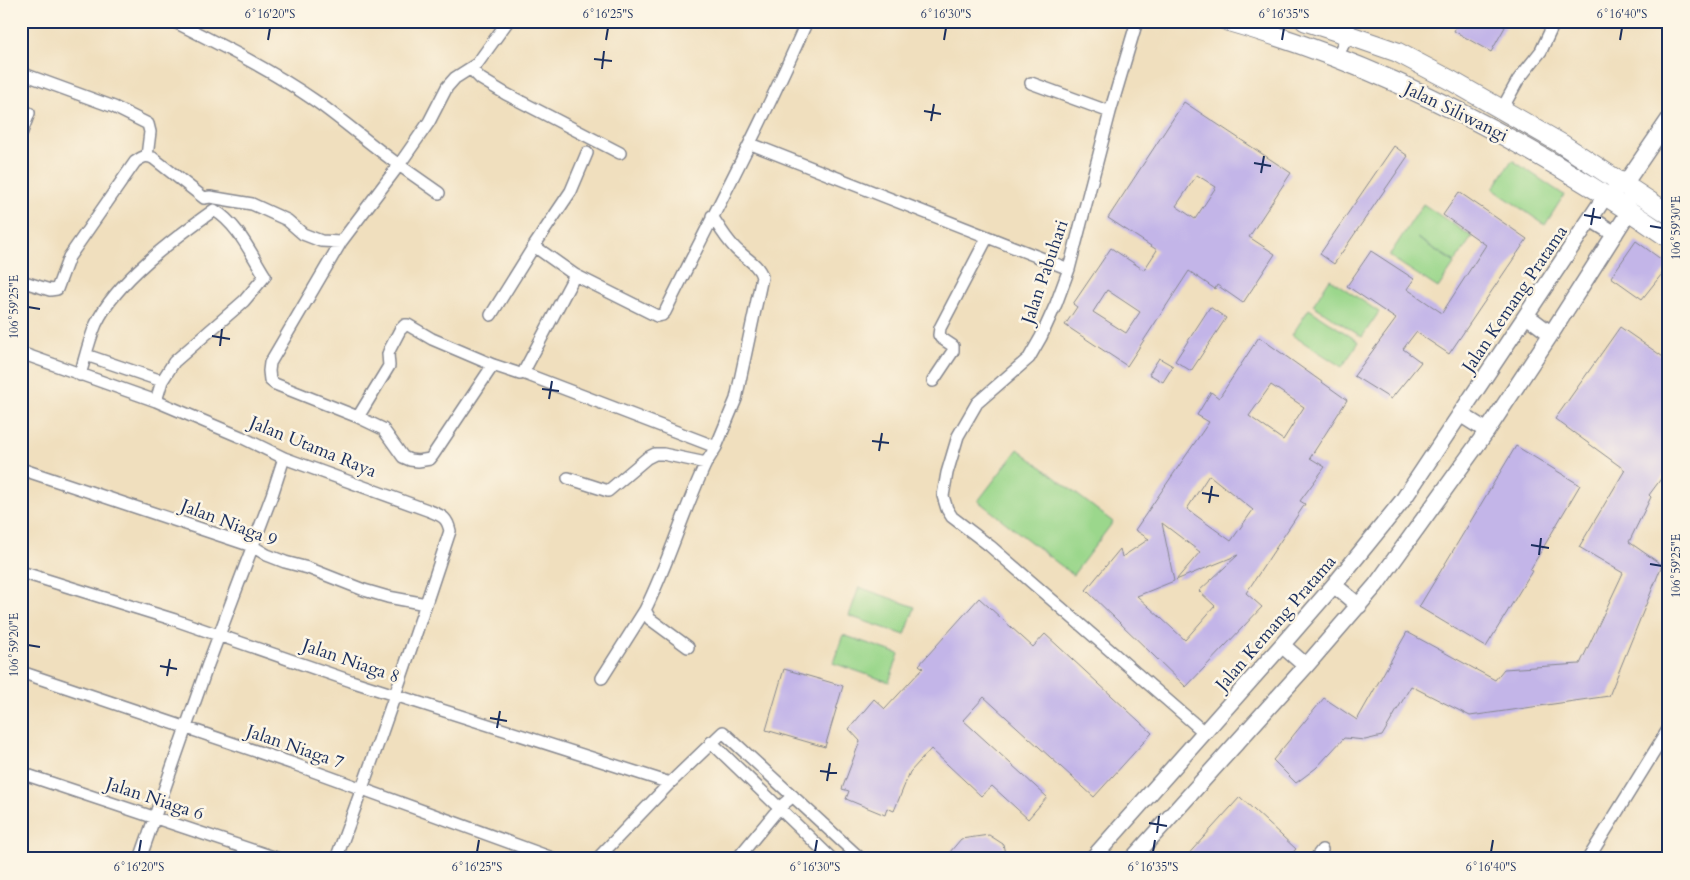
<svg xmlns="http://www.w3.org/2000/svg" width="1690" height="880" font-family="Cardo,serif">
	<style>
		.park { fill: #9bd78c; stroke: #5b8375 }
		.building { fill: #c3b5e8; fill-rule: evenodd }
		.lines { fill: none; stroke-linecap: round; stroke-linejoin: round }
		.minor-casing { stroke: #86878e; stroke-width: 14 }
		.tertiary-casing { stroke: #86878e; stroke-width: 18 }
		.primary-casing { stroke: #86878e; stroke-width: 21 }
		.minor { stroke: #fff; stroke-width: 11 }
		.tertiary { stroke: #fff; stroke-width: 15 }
		.primary { stroke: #fff; stroke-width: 19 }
		.ticks { fill: none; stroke: #1b2f5e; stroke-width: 2 }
		.labels { text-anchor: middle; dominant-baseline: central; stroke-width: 5; stroke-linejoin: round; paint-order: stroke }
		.street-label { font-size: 18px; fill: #1b2f5e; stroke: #fcf5e5 }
		.neatline { fill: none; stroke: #1b2f5e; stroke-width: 2 }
		.ticks-label { font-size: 12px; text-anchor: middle; fill: #1b2f5e }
	</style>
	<rect width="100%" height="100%" fill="#fcf5e5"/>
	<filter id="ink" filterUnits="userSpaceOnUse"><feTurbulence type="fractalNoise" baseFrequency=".02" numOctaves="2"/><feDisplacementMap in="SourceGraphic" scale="10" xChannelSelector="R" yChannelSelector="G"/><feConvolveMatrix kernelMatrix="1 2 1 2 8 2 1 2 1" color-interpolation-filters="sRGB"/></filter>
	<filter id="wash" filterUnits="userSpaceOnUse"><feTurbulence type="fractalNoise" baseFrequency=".0096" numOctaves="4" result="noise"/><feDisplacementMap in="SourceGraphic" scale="20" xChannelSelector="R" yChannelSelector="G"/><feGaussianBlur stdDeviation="1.12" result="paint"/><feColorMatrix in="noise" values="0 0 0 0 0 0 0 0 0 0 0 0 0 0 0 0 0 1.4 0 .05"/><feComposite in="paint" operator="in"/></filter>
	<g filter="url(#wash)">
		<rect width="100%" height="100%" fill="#f0dfbe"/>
		<path class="park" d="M1512 160 1564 195 1545 225 1493 189Z
			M1423 204 1472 237 1455 262 1417 238 1455 263 1438 288 1389 256Z
			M1330 279 1379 312 1362 337 1313 305Z
			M1309 309 1359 342 1342 367 1292 335Z
			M1018 449 1113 522 1073 575 978 501Z
			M859 587 915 607 905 635 849 616Z
			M843 635 899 654 889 682 833 663Z"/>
		<g id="blocks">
			<path class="building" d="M1459 21H1495L1505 27 1491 52 1454 31Z
				M1184 102 1291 173 1249 237 1275 254 1243 303 1217 285 1215 289 1189 271 1127 366 1065 325 1077 307 1073 304 1111 248 1144 270 1157 250 1108 218ZM1197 175 1216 187 1195 219 1176 206ZM1107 290 1140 312 1126 333 1093 312Z
				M1394 146 1408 156 1334 264 1320 254Z
				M1459 192 1527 239 1449 354 1416 332 1403 349 1421 362 1391 399 1354 376 1396 319 1347 286 1371 251 1414 279 1407 289 1442 313 1486 245 1443 215Z
				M1636 241 1669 265 1642 299 1611 277Z
				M1210 307 1226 318 1191 371 1175 361Z
				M1620 327 1669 361V468L1649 495 1651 497 1629 542 1662 565 1609 696 1470 716 1411 686 1382 736 1365 740 1344 738 1316 768 1296 783 1273 760 1324 698 1357 720 1407 632 1495 680 1504 669 1580 664 1623 573 1579 547 1625 470 1555 419Z
				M1259 337 1347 400 1310 458 1325 467 1300 501 1305 504 1246 593 1262 607 1186 687 1086 590 1120 549 1122 557 1149 539 1135 530 1209 422 1197 415 1211 392 1219 398ZM1271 385 1304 407 1283 440 1249 416ZM1209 475 1253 510 1231 541 1187 509ZM1162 523 1200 552 1176 580 1238 555 1199 591 1215 606 1185 640 1137 596 1174 581Z
				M1159 358 1173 366 1163 382 1149 374Z
				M1516 446 1580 485 1530 570 1532 571 1486 647 1419 607Z
				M979 598 1033 647 1045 634 1152 733 1094 797 984 697 963 720 1047 797 1028 819 992 786 981 796 931 749 910 772 894 811 887 808 885 815 846 799 849 791 842 789 860 741 849 729 874 699 885 709 923 668 919 665Z
				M784 669 843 686 825 747 766 730Z
				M1240 797 1296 849 1287 859H1184Z
				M989 835 1003 844 1006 859H944L961 839Z"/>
		</g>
	</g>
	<g filter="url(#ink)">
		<use href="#blocks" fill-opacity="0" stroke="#86878e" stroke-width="1"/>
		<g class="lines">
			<g class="minor-casing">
				<path id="minor" d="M173 21C223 46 271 70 317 102 345 122 371 145 399 165L341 242 270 363 269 371 270 380 275 384 358 417 383 429 403 457 410 460 418 461 430 459 433 455 493 365
					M1137 21 1110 112 1069 269 1056 304 1041 337 1029 358 977 403 958 436 947 473 943 496 947 509 952 517 990 546 1205 733
					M1337 57 1348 35 1350 21
					M471 69 481 79 506 94 620 153
					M21 73 114 107 148 124 150 132 147 156
					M1031 83 1110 112
					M1502 109 1518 80 1541 51 1555 21
					M21 110 29 113 21 134
					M751 144 1069 269
					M439 193 399 165 429 122 447 87 455 78 477 64 508 21
					M534 246 575 275
					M21 281 50 290 57 289 69 257 135 162C142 157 145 155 153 158L204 198 210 197 252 204 287 220 303 234 321 241 341 242
					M491 315 534 246 571 191 587 153
					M21 353 156 401 241 437 284 458 430 511C442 516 447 517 450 531 414 641 377 750 336 859
					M86 355 162 381
					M523 373 716 447
					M80 375C85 358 89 340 96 324 116 281 176 237 214 210 238 224 251 254 265 276L244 301 174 362 162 381 156 401
					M933 381 953 351V346L941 338 939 335 940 328 987 238
					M358 417 389 366 388 354 390 349 400 330 405 325H408L432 339 493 365 520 374 523 373 575 275 657 316 662 315 665 312C713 215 764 120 807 21
					M21 469 252 546 267 555 285 562 308 568 364 590 388 597 426 604
					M568 478 608 491 647 458 655 454H663L706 463 716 447 736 399 762 277C759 264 743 257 735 248 726 239 719 227 712 216
					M21 572 175 620 351 681 670 783
					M688 647 650 619 645 610C669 562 683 511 706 463
					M21 672 291 763 555 859
					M602 678 645 610
					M711 742 832 859
					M21 773 279 859
					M140 859 207 667 272 495 284 458
					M597 859 670 783 723 732 861 859
					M737 859 779 808 793 796
					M1315 859 1322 850
					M1588 859 1669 728"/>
			</g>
			<g class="tertiary-casing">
				<path id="tertiary" d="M1591 219 1615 234
					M1527 316 1551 334
					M1460 414 1487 431
					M1334 585 1359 606
					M1282 645 1306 666
					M1092 859 1282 645 1334 585 1403 500 1606 195 1624 185 1669 119
					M1132 859 1306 666 1376 585 1487 431 1551 334 1630 210 1627 201"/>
			</g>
			<g class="primary-casing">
				<path id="primary" d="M1227 21C1386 66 1534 144 1669 238
					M1305 21 1348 35 1397 52 1452 81 1562 144 1669 214"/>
			</g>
			<use href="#minor" class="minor"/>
			<use href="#tertiary" class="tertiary"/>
			<use href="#primary" class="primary"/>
		</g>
	</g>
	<path class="ticks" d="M268 40 270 28M606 40 608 28M944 40 946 28M1282 40 1284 28M1620 40 1622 28M594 59 612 61M602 69 604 51M924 111 941 114M931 121 934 104M1254 163 1271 166M1261 173 1264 156M1584 215 1601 218M1591 225 1594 208M1650 226 1662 228M28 307 40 309M212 336 230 339M220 346 222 329M542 389 559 391M549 399 552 381M872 441 889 443M879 451 882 433M1202 493 1219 496M1209 503 1212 486M1531 545 1549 548M1539 555 1541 538M1650 564 1662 566M28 645 40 647M160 666 177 669M167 676 170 659M490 718 507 721M497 728 500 711M820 771 837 773M827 781 830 763M1149 823 1167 826M1157 833 1159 816M139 852 141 840M477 852 479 840M815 852 817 840M1153 852 1155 840M1491 852 1493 840"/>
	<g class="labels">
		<g class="street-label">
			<text transform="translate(1456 112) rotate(26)">Jalan Siliwangi</text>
			<text transform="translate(1045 272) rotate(-71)">Jalan Pabuhari</text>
			<text transform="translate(1515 299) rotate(-56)">Jalan Kemang Pratama</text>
			<text transform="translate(313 447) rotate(22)">Jalan Utama Raya</text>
			<text transform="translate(229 523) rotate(21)">Jalan Niaga 9</text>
			<text transform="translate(1276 623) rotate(-49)">Jalan Kemang Pratama</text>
			<text transform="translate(351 661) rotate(19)">Jalan Niaga 8</text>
			<text transform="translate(295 747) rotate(19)">Jalan Niaga 7</text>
			<text transform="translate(155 799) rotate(18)">Jalan Niaga 6</text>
		</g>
	</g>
	<rect width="1690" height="880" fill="none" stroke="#fcf5e5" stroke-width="55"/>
	<rect x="28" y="28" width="1634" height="824" class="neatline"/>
	<g class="ticks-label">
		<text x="270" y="18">6°16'20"S</text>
		<text x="608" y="18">6°16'25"S</text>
		<text x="946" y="18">6°16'30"S</text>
		<text x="1284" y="18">6°16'35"S</text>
		<text x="1622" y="18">6°16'40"S</text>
		<text transform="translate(1676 228) rotate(-90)" y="4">106°59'30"E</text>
		<text transform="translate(14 307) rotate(-90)" y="4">106°59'25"E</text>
		<text transform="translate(1676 566) rotate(-90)" y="4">106°59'25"E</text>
		<text transform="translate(14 645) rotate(-90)" y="4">106°59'20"E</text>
		<text x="139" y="871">6°16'20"S</text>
		<text x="477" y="871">6°16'25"S</text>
		<text x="815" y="871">6°16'30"S</text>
		<text x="1153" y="871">6°16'35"S</text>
		<text x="1491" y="871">6°16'40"S</text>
	</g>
</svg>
